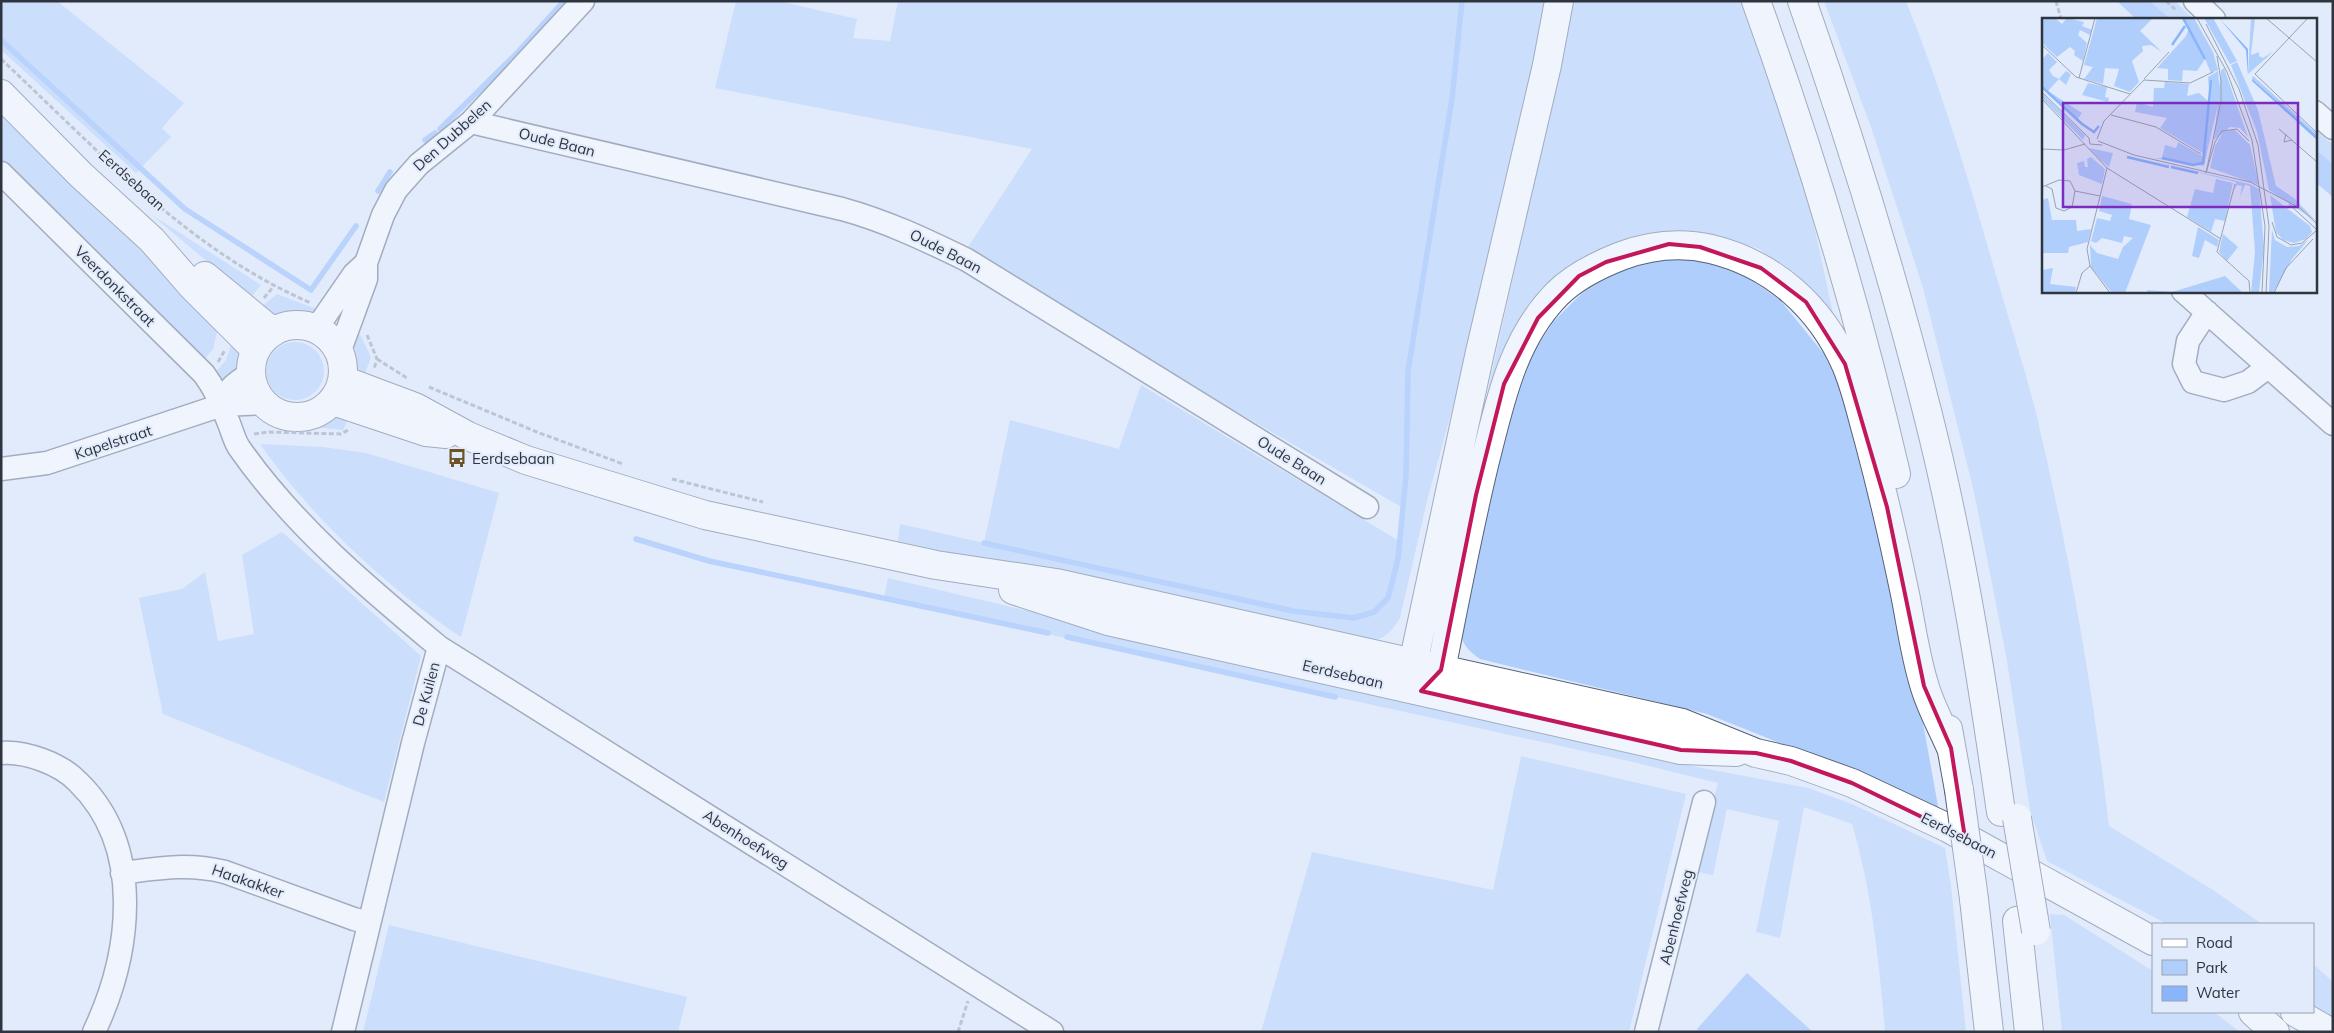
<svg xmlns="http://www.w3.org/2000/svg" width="2334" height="1033" font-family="Mulish,sans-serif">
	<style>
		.green { fill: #b0cefc }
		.water { fill: #88b5fc }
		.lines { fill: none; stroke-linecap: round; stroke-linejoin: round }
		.stream { stroke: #88b5fc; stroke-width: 5.5 }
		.minor-casing { stroke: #546177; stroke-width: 25 }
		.major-casing { stroke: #546177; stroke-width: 30 }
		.highway-casing { stroke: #546177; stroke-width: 30 }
		.path { stroke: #9098a5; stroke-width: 3; stroke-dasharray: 5 2.5; stroke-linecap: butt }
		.minor { stroke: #fff; stroke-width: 22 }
		.major { stroke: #fff; stroke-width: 28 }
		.highway { stroke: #fff; stroke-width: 28 }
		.highway-bridge-casing { stroke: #546177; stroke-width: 30; stroke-linecap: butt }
		.highway-bridge { stroke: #fff; stroke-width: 28 }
		.marked { fill: none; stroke: #c2185b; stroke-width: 4; stroke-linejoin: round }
		.labels { text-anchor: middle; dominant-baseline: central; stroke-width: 4; stroke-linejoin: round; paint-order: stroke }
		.street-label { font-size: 15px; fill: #2f353f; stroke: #e1ebfb }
		.poi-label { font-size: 15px; fill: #2f353f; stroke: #e1ebfb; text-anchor: start }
		.inset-river { fill: none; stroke: #88b5fc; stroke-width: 2.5 }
		.inset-road { fill: none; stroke: #9aa2b0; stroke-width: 1 }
		.view { fill: #7b2cbf; fill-opacity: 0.15; stroke: #7b2cbf; stroke-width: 2.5 }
		.inset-edge { fill: none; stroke: #2f353f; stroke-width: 2.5 }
	</style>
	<rect width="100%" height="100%" fill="#e1ebfb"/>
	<path class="green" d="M1 1H57L184 103 162 128 171 137 136 173 1 50Z
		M736 1H778L857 19 853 38 890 41 898 1H1458L1462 4V1H1544L1530 79 1471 340 1427 501 1400 618C1385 643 1374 641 1347 644L898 541 900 524 984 543 1010 420 1119 449 1141 385 1399 541 1403 508 1125 347 966 250 1032 149 715 88Z
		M1574 1H1742L1795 137 1837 332 1800 280 1758 248 1701 236 1568 270 1477 440Z
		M1824 1H1906C1943 93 1971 187 1998 282 2011 327 2026 372 2037 417 2069 552 2093 689 2109 826L2213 890 2262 924H2167L2047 861 2030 810 2006 655 1974 492 1923 288 1872 130Z
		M2150 1H2175L2193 19H2170Z
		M1 111 220 320 213 349 202 362 1 167Z
		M2315 129 2333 145V164L2315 149Z
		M152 215 261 285 250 298Z
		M1657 260H1699L1741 273 1780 300 1824 354 1856 421 1891 547 1940 817 1850 771 1707 714 1480 659C1468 651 1463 644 1459 631L1506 423 1529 359 1553 322 1588 287 1620 270Z
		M277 294 322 311C316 317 286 320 279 318 273 315 267 311 261 307Z
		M354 329 361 336 371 357 363 379 351 372 348 353Z
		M235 333 245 353 241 373 232 378 220 380 214 374 226 360Z
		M266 371a29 29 0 1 1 58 0a29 29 0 1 1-58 0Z
		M335 410 351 413 343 430 303 426 321 421Z
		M260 444 323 447 366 453 499 493 461 637C387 588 311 517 260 444Z
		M282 532 421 656 384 802 163 714 139 598 182 589 205 572 218 641 254 634 242 555Z
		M888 578 1681 764 1808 788 1852 804 1945 848 1951 886 1966 1032H1885C1879 962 1872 891 1852 824L1804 807 1780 938 1756 932 1779 821 1727 809 1713 875 1693 871 1718 783 1629 761 884 598Z
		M1521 756 1686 794 1629 1032H1261L1312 852 1493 890Z
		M2050 914 2064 915 2153 971V1012H2214L2240 1032H2062Z
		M389 925 687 997 678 1032H363Z
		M2313 964 2333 982V1019L2313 1005Z"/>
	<path class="water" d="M2117 1H2150L2170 19H2136Z
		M2315 149 2333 164V197L2315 182Z
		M1747 973 1813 1032H1700L1697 1029Z"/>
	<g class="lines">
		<path class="stream" d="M1 40 185 209 311 290 356 226
			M440 129 517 53 564 1
			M425 140 435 133
			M378 191 390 172
			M636 539 709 561 1048 633
			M984 543 1293 611 1354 618 1374 612 1388 598 1398 559 1406 476 1408 371 1452 99 1462 1
			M1067 637 1335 697"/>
		<g class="minor-casing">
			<path id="minor" d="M2195 1 2214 19
				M2315 112 2333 128
				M471 122 842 209C886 221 926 240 967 260L1367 507
				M1 173 204 374C215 389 222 404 228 421 232 430 234 441 240 449 294 526 367 587 439 647L1052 1032
				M2183 291 2333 424
				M2207 312 2188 341 2184 364 2193 382 2224 390 2248 382 2268 367
				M316 329 354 274 366 263
				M339 353 366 279V263L383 215 396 190 419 164 471 122 583 1
				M222 405C226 388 238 382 251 373
				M1 469 47 463 222 405 264 403
				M1 753C26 751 61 764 78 782 145 847 131 954 94 1032
				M122 873C159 868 188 863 225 872L354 919 369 923
				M343 1032 413 743 439 647
				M1646 1032 1704 802"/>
		</g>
		<g class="major-casing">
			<path id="major" d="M1 94 81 175 152 240 192 286 256 350
				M205 276 273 332
				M251 371a46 46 0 1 1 92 0a46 46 0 1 1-92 0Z
				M343 380 415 407 468 436 526 460 705 515 936 565 1056 583 1682 723 1756 753 1791 761 1852 783 1948 828 2153 941
				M333 401 426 432 446 434
				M1013 590 1108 621 1681 750 1736 752
				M2253 1012 2275 1032
				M2295 1012 2330 1032"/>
		</g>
		<g class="highway-casing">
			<path id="highway" d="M1559 1 1547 65 1480 352 1413 664 1421 691 1441 670C1455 600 1468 530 1485 461 1500 402 1512 340 1557 294 1575 276 1598 265 1621 256 1651 245 1680 242 1711 249 1773 264 1821 307 1846 365 1856 388 1861 413 1868 437 1882 489 1894 541 1905 594 1911 624 1915 655 1924 684 1930 706 1942 727 1951 748
				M1756 1C1812 156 1859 314 1896 474
				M1802 1C1850 137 1893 275 1928 415 1961 545 1982 679 2001 812
				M1948 729 1959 790
				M1974 899 1989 1032
				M2017 921 2029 1032"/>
		</g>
		<path class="path" d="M2056 1 2061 19
			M2166 1 2177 11
			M1 59C96 148 189 251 311 303
			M264 298 273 287
			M367 335 377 359 374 369
			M377 359 407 378
			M218 362 225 350
			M429 387 537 432 623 464
			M254 434 269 432 341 434 348 430
			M672 479 763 502
			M958 1032 968 1001"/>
		<use href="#minor" class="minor"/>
		<use href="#major" class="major"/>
		<use href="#highway" class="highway"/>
		<g class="highway-bridge-casing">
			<path id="highway-bridge" d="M1959 790 1974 899
				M2017 818 2036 931"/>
		</g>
		<use href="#highway-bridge" class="highway-bridge"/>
	</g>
	<path d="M0 0H2334V1033H0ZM1669 244 1700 247 1761 268 1806 302 1845 364 1887 507 1924 686 1951 748 1965 838 1852 783 1791 761 1756 753 1681 750 1421 691 1441 670 1476 495 1504 384 1538 318 1579 276 1606 262Z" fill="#e1ebfb" fill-opacity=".55" fill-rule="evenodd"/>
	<path class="marked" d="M1669 244 1700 247 1761 268 1806 302 1845 364 1887 507 1924 686 1951 748 1965 838 1852 783 1791 761 1756 753 1681 750 1421 691 1441 670 1476 495 1504 384 1538 318 1579 276 1606 262Z"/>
	<defs>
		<g id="bus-bare" transform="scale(1.5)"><path d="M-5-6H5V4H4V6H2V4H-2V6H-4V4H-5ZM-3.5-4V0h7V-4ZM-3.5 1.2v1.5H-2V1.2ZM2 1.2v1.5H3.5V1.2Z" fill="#6d5325" stroke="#e1ebfb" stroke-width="2.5" paint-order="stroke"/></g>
	</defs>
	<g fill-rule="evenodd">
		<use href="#bus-bare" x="457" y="458"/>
	</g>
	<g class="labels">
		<g class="street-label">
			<text transform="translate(452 135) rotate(-42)">Den Dubbelen</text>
			<text transform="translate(557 142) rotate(14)">Oude Baan</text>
			<text transform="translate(132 180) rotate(42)">Eerdsebaan</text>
			<text transform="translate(946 251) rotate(27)">Oude Baan</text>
			<text transform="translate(115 286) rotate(45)">Veerdonkstraat</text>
			<text transform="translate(113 442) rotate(-18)">Kapelstraat</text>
			<text transform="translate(1292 460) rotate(32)">Oude Baan</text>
			<text transform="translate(1343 674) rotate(13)">Eerdsebaan</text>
			<text transform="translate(426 694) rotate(-75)">De Kuilen</text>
			<text transform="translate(1959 835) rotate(27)">Eerdsebaan</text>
			<text transform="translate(746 839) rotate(32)">Abenhoefweg</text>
			<text transform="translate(248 881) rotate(19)">Haakakker</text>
			<text transform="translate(1676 917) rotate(-76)">Abenhoefweg</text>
		</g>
		<g class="poi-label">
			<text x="472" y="458">Eerdsebaan</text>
		</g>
	</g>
	<g transform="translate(2042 18)">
		<rect width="275" height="275" fill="#e1ebfb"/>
		<path d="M0 0H13L20 6 25 0 42 4 40 8 50 12 48 17 38 12 36 17 45 25 41 43 32 37 33 33 28 29 15 39 0 25ZM55 0 110 1 98 13 120 34 109 27 100 28 101 33 90 43 97 64 88 74 72 68 77 51 63 50 61 66 42 61 51 49 42 47ZM141 0H152L171 34 176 52 169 55 163 41 155 53 141 52 140 63 126 62V51L115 50 144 18 147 10ZM162 0H171L195 43 188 46ZM209 0H213L209 37 217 34V38L221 40 232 33 206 56ZM6 35 15 44 7 52 11 58 17 61 24 53 29 56 24 67 17 61 6 73 40 95 35 102 0 70V41ZM195 44 216 92 234 168 252 180 275 204 227 172 215 114 189 47ZM182 50 206 119 198 110 188 109 172 122 179 52ZM176 53 178 77 162 148 112 140H120L123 127 134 130 136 124 162 139V136L118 110 125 100 93 94 95 84 111 89 112 70H122L123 64 147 66 145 78 157 75 168 85 166 59ZM211 58 275 116V118L210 61ZM46 65 65 69 63 79 67 80 66 84 40 77ZM0 75 43 117 41 122 0 80ZM192 111 208 127 217 167 168 150 173 128 181 114ZM47 130 71 135 67 149 58 142ZM49 139 63 151 60 166 37 157 35 145 42 143 43 149H46L45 141ZM111 143 208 166 217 171 222 229 217 275H209L213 234 208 168 203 167 198 179 200 168 195 167 192 173 194 164ZM174 161 191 165 183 203 173 201 169 214 145 199 153 171 171 175ZM228 177 268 208 270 214 264 221 252 225 241 222 234 214ZM60 178 90 186 87 201 109 207 83 275H70L49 249 48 227 55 235 76 241 81 229 91 220 82 218 80 225 60 220 54 225 49 223 55 200 68 203 70 197 57 193ZM6 180 10 202H34L35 213 49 211 46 224 27 229 26 235H0V182ZM156 209 177 222 175 229 163 222 157 240 150 238ZM230 212 233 222 245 229 257 228 266 222 250 241 231 275H227ZM181 216 196 229 185 243 177 234ZM11 250 8 266 34 269 33 275H0V252ZM183 258 201 275H106L105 272 130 274Z" fill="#b0cefc"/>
		<path d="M177 0 206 31V57L204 32ZM210 61 275 118V122L210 63Z" fill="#88b5fc"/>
		<path class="inset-river" d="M141 0 163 41M130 27 143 8M0 69 40 106 52 114 57 108M85 139 127 149M120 140 151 147 161 145 169 62M129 149 156 155"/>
		<path class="inset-road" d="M155 0 185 54 210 122 223 208 220 275M224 0 275 44M266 0 213 56 275 115M164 6 197 71 216 127 227 208 224 275M0 27 34 59 88 76M175 38 179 63V83L164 155 173 124 180 113 195 111 207 123M37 60 53 0M102 61 127 34M0 74 47 120 48 126 60 127M0 81 65 150 179 221M69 97 114 109 159 136M237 111 275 144M244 116 242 124 250 122M55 121 62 103 102 62 148 65 171 54M56 123 92 137 208 164 258 190 275 206M0 131 22 132 43 126M193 166 175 234 207 263 208 275M0 169 17 162 28 163 33 173 30 189 22 193 14 190 10 171 4 168M33 173 58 178M247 186 275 212M230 204 235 219 249 227 260 225 275 212M48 248 68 275M34 275 40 255 48 248 45 231 65 150M232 275 244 250 271 221"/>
		<path class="view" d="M21 85H256V189H21Z"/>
		<rect width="275" height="275" class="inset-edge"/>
	</g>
	<rect width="2334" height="1033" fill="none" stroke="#2f353f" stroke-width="5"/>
	<rect x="2152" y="923" width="162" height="90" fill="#e1ebfb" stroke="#9aa2b0"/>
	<rect x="2162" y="939" width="25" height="8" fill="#ffffff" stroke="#9aa2b0"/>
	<text x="2196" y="948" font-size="15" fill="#2f353f">Road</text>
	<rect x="2162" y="960" width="25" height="15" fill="#b0cefc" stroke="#9aa2b0"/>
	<text x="2196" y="973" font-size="15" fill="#2f353f">Park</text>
	<rect x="2162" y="986" width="25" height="15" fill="#88b5fc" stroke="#9aa2b0"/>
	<text x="2196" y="998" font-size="15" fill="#2f353f">Water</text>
</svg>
